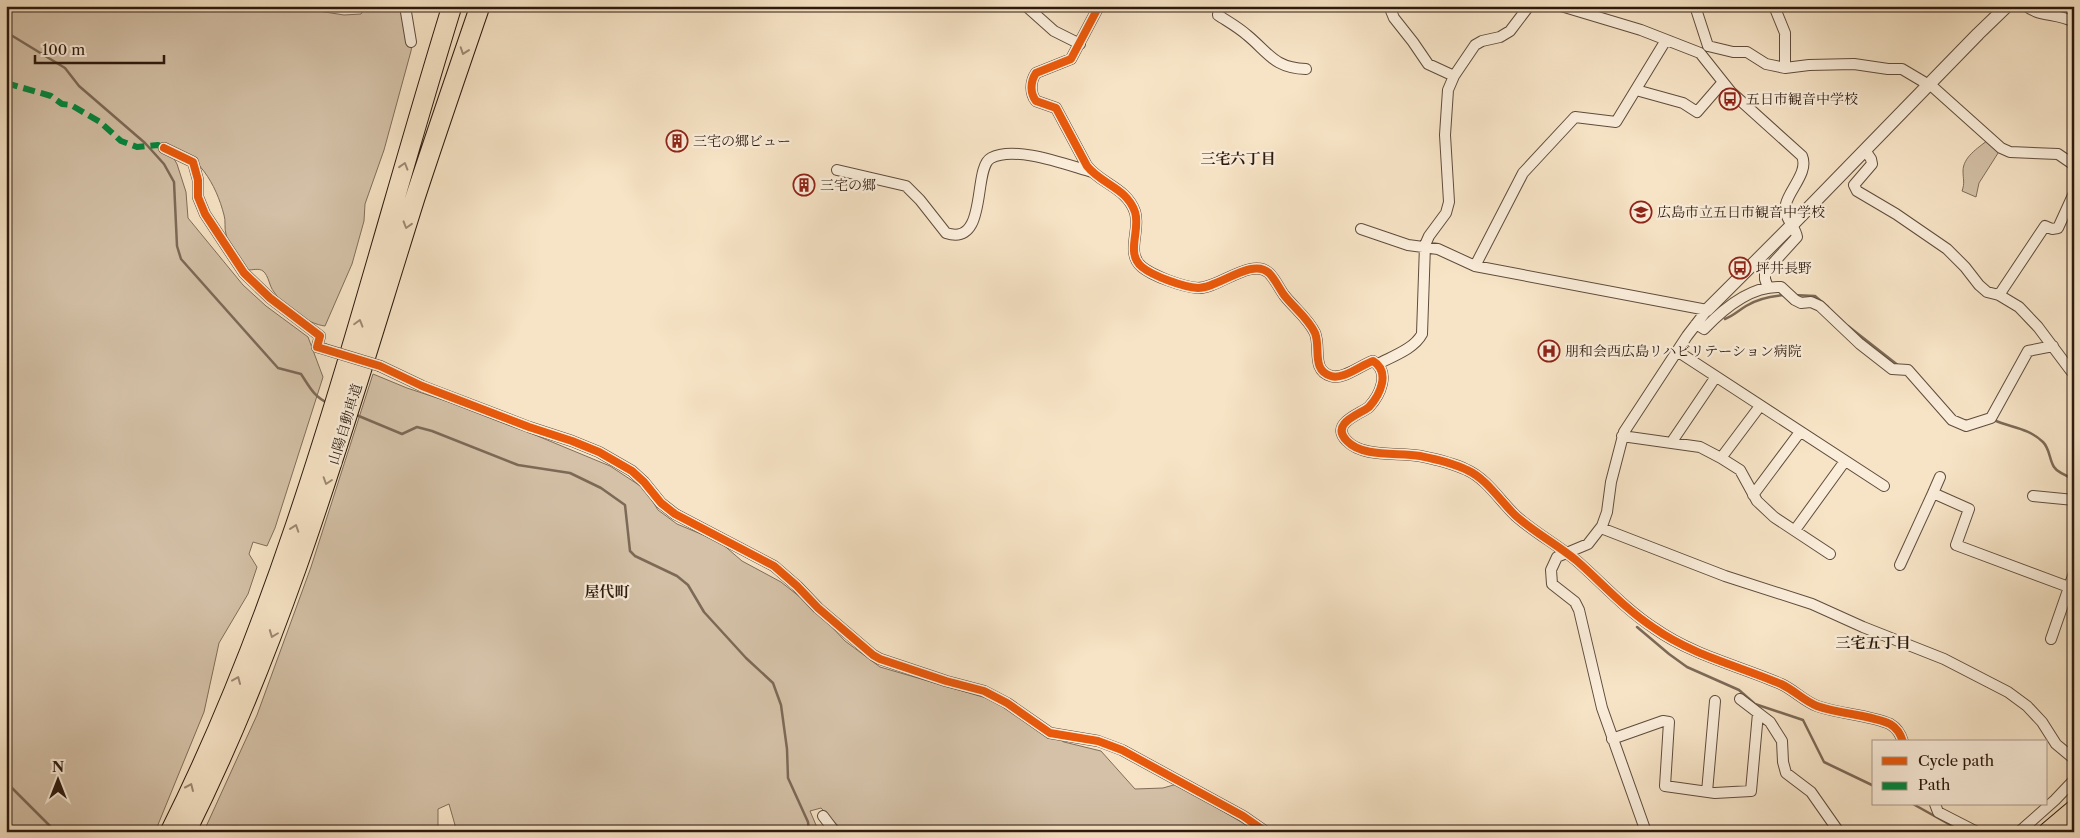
<svg xmlns="http://www.w3.org/2000/svg" width="2080" height="838" font-family="'Libre Caslon Text','Noto Serif JP',serif">
	<style>
		.green { fill: #d4c1a7; stroke: #806d5a }
		.lines { fill: none; stroke-linecap: round; stroke-linejoin: round }
		.stream { stroke: #7c6957; stroke-width: 2.5 }
		.minor-casing { stroke: #5f4c3c; stroke-width: 12 }
		.tertiary-casing { stroke: #5f4c3c; stroke-width: 14 }
		.motorway-casing { stroke: #2c190e; stroke-width: 21 }
		.minor { stroke: #faedda; stroke-width: 10 }
		.tertiary { stroke: #faedda; stroke-width: 12 }
		.motorway { stroke: #f7e4c6; stroke-width: 19 }
		.minor-bridge-casing { stroke: #5f4c3c; stroke-width: 12; stroke-linecap: butt }
		.minor-bridge { stroke: #faedda; stroke-width: 10 }
		.quiet { stroke: #00873e; stroke-width: 6; stroke-dasharray: 12 6; stroke-linecap: butt }
		.cycleway-casing { stroke: #faedda; stroke-width: 11 }
		.cycleway { stroke: #e8590c; stroke-width: 8 }
		.oneway { stroke: #9c8973 }
		.labels { text-anchor: middle; dominant-baseline: central; stroke-width: 4.5; stroke-linejoin: round; paint-order: stroke }
		.poi-label { font-size: 14px; fill: #2c190e; stroke: #faedda; text-anchor: start }
		.street-label { font-size: 14px; fill: #2c190e; stroke: #faedda }
		.neighbourhood-label { font-size: 15px; font-weight: bold; fill: #2c190e; stroke: #faedda }
	</style>
	<rect width="100%" height="100%" fill="#f7e4c6"/>
	<filter id="stains"><feTurbulence type="fractalNoise" baseFrequency=".004" numOctaves="4"/><feColorMatrix values="0 0 0 0 .2 0 0 0 0 .09 0 0 0 0 .02 0 0 0 .5 -.17"/></filter>
	<radialGradient id="worn" r=".72"><stop offset=".6" stop-color="#630" stop-opacity="0"/><stop offset="1" stop-color="#630" stop-opacity=".3"/></radialGradient>
	<path class="green" d="M6 6H287L344 15 361 14 366 6H397L414 30 411 51 384 150 365 204 364 221 352 264 325 326C308 324 284 307 274 292 269 286 269 276 263 271 259 268 253 270 248 270 241 260 228 247 226 234 224 228 226 221 224 215 216 184 198 153 166 145L177 164 186 192 188 218 243 285 266 306 308 337 323 377 275 528 267 546 253 542 249 554 257 567 248 594 219 643 204 712 155 832H6Z
		M1988 140 2000 150 1979 183 1976 197 1962 191C1965 183 1963 179 1963 171 1963 157 1978 148 1988 140Z
		M373 374 407 388 482 413 610 466 645 489 658 510 677 524 720 542 742 561 781 582 814 608 845 641 880 667 993 700 1023 720 1064 742 1101 751 1135 789 1163 788 1177 784 1258 832H844L821 808 810 811 819 832H457L449 804 438 809V832H257C243 822 220 827 204 831L257 715 311 567Z"/>
	<g class="lines">
		<path class="stream" d="M6 32 65 68 79 86 145 143 164 164 174 182 177 246 181 259 278 368 301 374C309 386 314 397 328 403
			M1793 295 1815 296 1828 307
			M1725 319C1733 316 1738 311 1746 306 1757 299 1771 296 1785 295
			M1848 326 1899 366
			M354 414 402 434 417 427 432 431 518 465 570 473 601 488 625 505 630 551 635 556 677 576 688 585 704 612 746 658 773 683 781 705 787 749 788 778 808 822 809 832
			M1994 420C2011 428 2027 427 2043 442 2050 449 2049 459 2054 467 2057 472 2069 477 2074 479
			M1637 627 1669 654 1687 667 1739 690 1755 704 1803 720 1824 762 1874 786
			M6 782 56 832
			M1913 804 1963 832"/>
		<g class="minor-casing">
			<path id="minor" d="M405 6 411 42
				M1026 6 1054 31 1080 44
				M1099 6 1071 59 1036 73C1030 82 1030 93 1036 101L1056 108 1087 166C1101 184 1127 188 1135 212 1141 230 1125 253 1142 267 1153 276 1183 287 1198 288 1219 288 1252 257 1269 273 1275 279 1279 288 1284 295 1294 308 1308 318 1315 333 1321 348 1311 370 1331 376 1343 380 1361 365 1373 361 1391 372 1380 395 1369 407 1361 414 1329 423 1347 441 1363 458 1399 452 1420 456 1435 459 1453 463 1467 470 1487 479 1500 501 1516 516 1535 533 1558 545 1577 561 1602 583 1625 609 1654 628 1692 655 1739 666 1781 684 1794 690 1804 701 1817 706 1839 714 1871 715 1890 724 1897 728 1901 735 1903 742
				M1219 6 1218 15C1227 21 1238 27 1247 35 1269 53 1274 68 1306 69
				M1389 6 1394 18 1413 42 1428 64 1454 76
				M1561 6 1641 30 1700 53 1731 92 1802 156C1809 172 1789 190 1786 204 1783 219 1795 225 1797 237L1765 272V279L1768 288
				M1695 6 1708 46
				M1774 6 1785 33V68
				M2026 6C2039 17 2057 13 2074 22
				M1708 46 1733 52H1747L1766 64 1785 68 1809 65 1854 64 1888 69H1902L1934 88 2001 148 2010 152 2058 154 2074 165
				M1636 90 1683 103 1697 112 1723 82
				M164 148 193 162 198 180V197L205 214 244 273 270 298 320 336 317 347 324 349
				M1865 150 1871 159 1872 164 1854 185 1857 191 1896 214 1947 249 1965 267 1979 285 1987 292 1999 295 2019 307 2038 327 2071 371 2074 372
				M837 170 906 186 920 200 946 233C989 247 972 168 991 158 1015 145 1067 165 1092 172
				M1361 229 1408 245 1438 249 1475 266 1707 310 1687 336 1624 432 1611 482 1607 512 1602 526 1588 544 1557 557 1551 570 1552 584 1575 602 1579 610 1602 708 1646 832
				M1475 266 1523 173 1575 117 1616 122 1666 40
				M1999 295 2045 226 2052 229 2058 228 2074 193
				M1696 324 1704 329C1723 309 1752 285 1781 287L1795 300 1801 303 1811 302 1820 306 1860 344 1892 369 1908 370 1952 420 1966 426 1991 418 2028 351 2053 346
				M1677 351 1884 486
				M1378 364C1393 356 1414 349 1422 334L1425 245 1429 236 1446 213 1449 202 1445 135 1448 90 1454 76 1475 45 1482 41 1500 37 1510 31 1529 6
				M380 366 422 386 529 427 572 441 599 452 632 471 644 482 661 503 675 514 774 566 797 586 818 608 873 655 880 659 946 681 984 691 1007 703 1050 733 1098 741 1122 750 1243 816 1266 832
				M1622 436 1700 447 1721 458 1740 470 1757 501 1774 517 1830 554
				M1671 443 1715 378
				M1721 458 1760 406
				M1933 493 1940 477
				M1753 495 1800 432
				M2033 496 2074 500
				M1601 528 1725 576 1812 604 1863 627 1944 659 2008 692 2027 706 2042 722 2056 744 2074 759
				M1795 530 1845 461
				M1900 565 1933 493 1969 509 1956 545 2074 589
				M2051 639 2074 573
				M1740 699 1770 722 1782 741 1783 762 1786 773 1811 792 1839 832
				M1612 739 1663 721 1669 722 1665 786 1715 793 1751 791 1758 713
				M1707 792 1715 701
				M1935 804 1938 812 1977 832
				M823 816 835 832
				M2019 832 2055 800 2074 780"/>
		</g>
		<g class="tertiary-casing">
			<path id="tertiary" d="M1707 310 1791 226 1978 34 2007 6"/>
		</g>
		<g class="motorway-casing">
			<path id="motorway" d="M170 832C301 571 366 284 452 6
				M186 832C288 628 347 414 415 198 436 134 458 70 480 6
				M2048 832 2074 810"/>
		</g>
		<use href="#minor" class="minor"/>
		<use href="#tertiary" class="tertiary"/>
		<use href="#motorway" class="motorway"/>
		<g class="minor-bridge-casing">
			<path id="minor-bridge" d="M324 349 380 366"/>
		</g>
		<use href="#minor-bridge" class="minor-bridge"/>
		<path class="quiet" d="M6 83 51 96 62 104 71 105 100 122 121 141 137 147 158 145 164 148"/>
		<g class="cycleway-casing">
			<path id="cycleway" d="M1099 6 1071 59 1036 73C1030 82 1030 93 1036 101L1056 108 1087 166C1101 184 1127 188 1135 212 1141 230 1125 253 1142 267 1153 276 1183 287 1198 288 1219 288 1252 257 1269 273 1275 279 1279 288 1284 295 1294 308 1308 318 1315 333 1321 348 1311 370 1331 376 1343 380 1361 365 1373 361 1391 372 1380 395 1369 407 1361 414 1329 423 1347 441 1363 458 1399 452 1420 456 1435 459 1453 463 1467 470 1487 479 1500 501 1516 516 1535 533 1558 545 1577 561 1602 583 1625 609 1654 628 1692 655 1739 666 1781 684 1794 690 1804 701 1817 706 1839 714 1871 715 1890 724 1897 728 1901 735 1903 742
				M164 148 193 162 198 180V197L205 214 244 273 270 298 320 336 317 347 380 366 422 386 529 427 572 441 599 452 632 471 644 482 661 503 675 514 774 566 797 586 818 608 873 655 880 659 946 681 984 691 1007 703 1050 733 1098 741 1122 750 1243 816 1266 832"/>
		</g>
		<use href="#cycleway" class="cycleway"/>
	</g>
	<defs><path id="oneway-chevron" d="M-2-3.5L2.5 0L-2 3.5" fill="none" stroke-width="1.6" stroke-linecap="round" stroke-linejoin="round" transform="scale(1.25)"/></defs>
	<g class="oneway">
		<use href="#oneway-chevron" transform="translate(464 51) rotate(109)"/>
		<use href="#oneway-chevron" transform="translate(404 166) rotate(-73)"/>
		<use href="#oneway-chevron" transform="translate(407 225) rotate(107)"/>
		<use href="#oneway-chevron" transform="translate(359 323) rotate(-74)"/>
		<use href="#oneway-chevron" transform="translate(327 481) rotate(108)"/>
		<use href="#oneway-chevron" transform="translate(295 528) rotate(-71)"/>
		<use href="#oneway-chevron" transform="translate(273 634) rotate(111)"/>
		<use href="#oneway-chevron" transform="translate(237 680) rotate(-67)"/>
		<use href="#oneway-chevron" transform="translate(190 787) rotate(-66)"/>
	</g>
	<defs>
		<g id="bus-ring" transform="scale(1.125)"><circle r="9.5" fill="#faedda" stroke="#8f2418" stroke-width="1.5"/><path d="M-5-6H5V4H4V6H2V4H-2V6H-4V4H-5ZM-3.5-4V0h7V-4ZM-3.5 1.2v1.5H-2V1.2ZM2 1.2v1.5H3.5V1.2Z" fill="#8f2418"/></g>
		<g id="building-ring" transform="scale(1.125)"><circle r="9.5" fill="#faedda" stroke="#8f2418" stroke-width="1.5"/><path d="M-4-6H4V6H1V3H-1V6H-4ZM-2.5-4.3h1.7v1.8h-1.7ZM.8-4.3h1.7v1.8H.8ZM-2.5-1h1.7V.8h-1.7ZM.8-1h1.7V.8H.8Z" fill="#8f2418"/></g>
		<g id="school-ring" transform="scale(1.125)"><circle r="9.5" fill="#faedda" stroke="#8f2418" stroke-width="1.5"/><path d="M0-5L7-2L0 1L-7-2ZM-4 1L0 2.5L4 1V4Q0 6-4 4Z" fill="#8f2418"/></g>
		<g id="hospital-ring" transform="scale(1.125)"><circle r="9.5" fill="#faedda" stroke="#8f2418" stroke-width="1.5"/><path d="M-5-5h3v3.5h4V-5h3V5h-3V1.5h-4V5h-3Z" fill="#8f2418"/></g>
	</defs>
	<g fill-rule="evenodd">
		<use href="#bus-ring" x="1730" y="99"/>
		<use href="#building-ring" x="677" y="141"/>
		<use href="#building-ring" x="804" y="185"/>
		<use href="#school-ring" x="1641" y="212"/>
		<use href="#bus-ring" x="1740" y="268"/>
		<use href="#hospital-ring" x="1549" y="351"/>
	</g>
	<g class="labels">
		<g class="poi-label">
			<text x="1746" y="99">五日市観音中学校</text>
			<text x="693" y="141">三宅の郷ビュー</text>
			<text x="820" y="185">三宅の郷</text>
			<text x="1657" y="212">広島市立五日市観音中学校</text>
			<text x="1756" y="268">坪井長野</text>
			<text x="1565" y="351">朋和会西広島リハビリテーション病院</text>
		</g>
		<g class="street-label">
			<text transform="translate(345 424) rotate(-73)">山陽自動車道</text>
		</g>
		<g class="neighbourhood-label">
			<text x="1238" y="158">三宅六丁目</text>
			<text x="607" y="591">屋代町</text>
			<text x="1873" y="642">三宅五丁目</text>
		</g>
	</g>
	<rect width="2080" height="838" fill="none" stroke="#f7e4c6" stroke-width="25"/>
	<rect x="8" y="8" width="2065" height="823" fill="none" stroke="#2c190e" stroke-width="2.5"/>
	<rect x="12" y="12" width="2055" height="813" fill="none" stroke="#2c190e"/>
	<rect x="1872" y="740" width="175" height="65" fill="#faedda" stroke="#a89888"/>
	<rect x="1882" y="757" width="25" height="8" fill="#e8590c" stroke="#a89888"/>
	<text x="1918" y="766" font-size="15" fill="#2c190e">Cycle path</text>
	<rect x="1882" y="782" width="25" height="8" fill="#00873e" stroke="#a89888"/>
	<text x="1918" y="790" font-size="15" fill="#2c190e">Path</text>
	<g transform="translate(58 780)" stroke="#faedda" stroke-width="4" paint-order="stroke">
	<path d="M0-4L9 19L0 12L-9 19Z" fill="#2c190e"/>
	<text y="-8" font-size="14" font-weight="bold" text-anchor="middle" fill="#2c190e">N</text>
	</g>
	<path d="M35 55v8h129v-8" fill="none" stroke="#2c190e" stroke-width="2.5"/>
	<text x="42" y="55" font-size="15" fill="#2c190e" stroke="#faedda" stroke-width="4" paint-order="stroke">100 m</text>
	<rect width="100%" height="100%" filter="url(#stains)"/>
	<rect width="100%" height="100%" fill="url(#worn)"/>
</svg>
